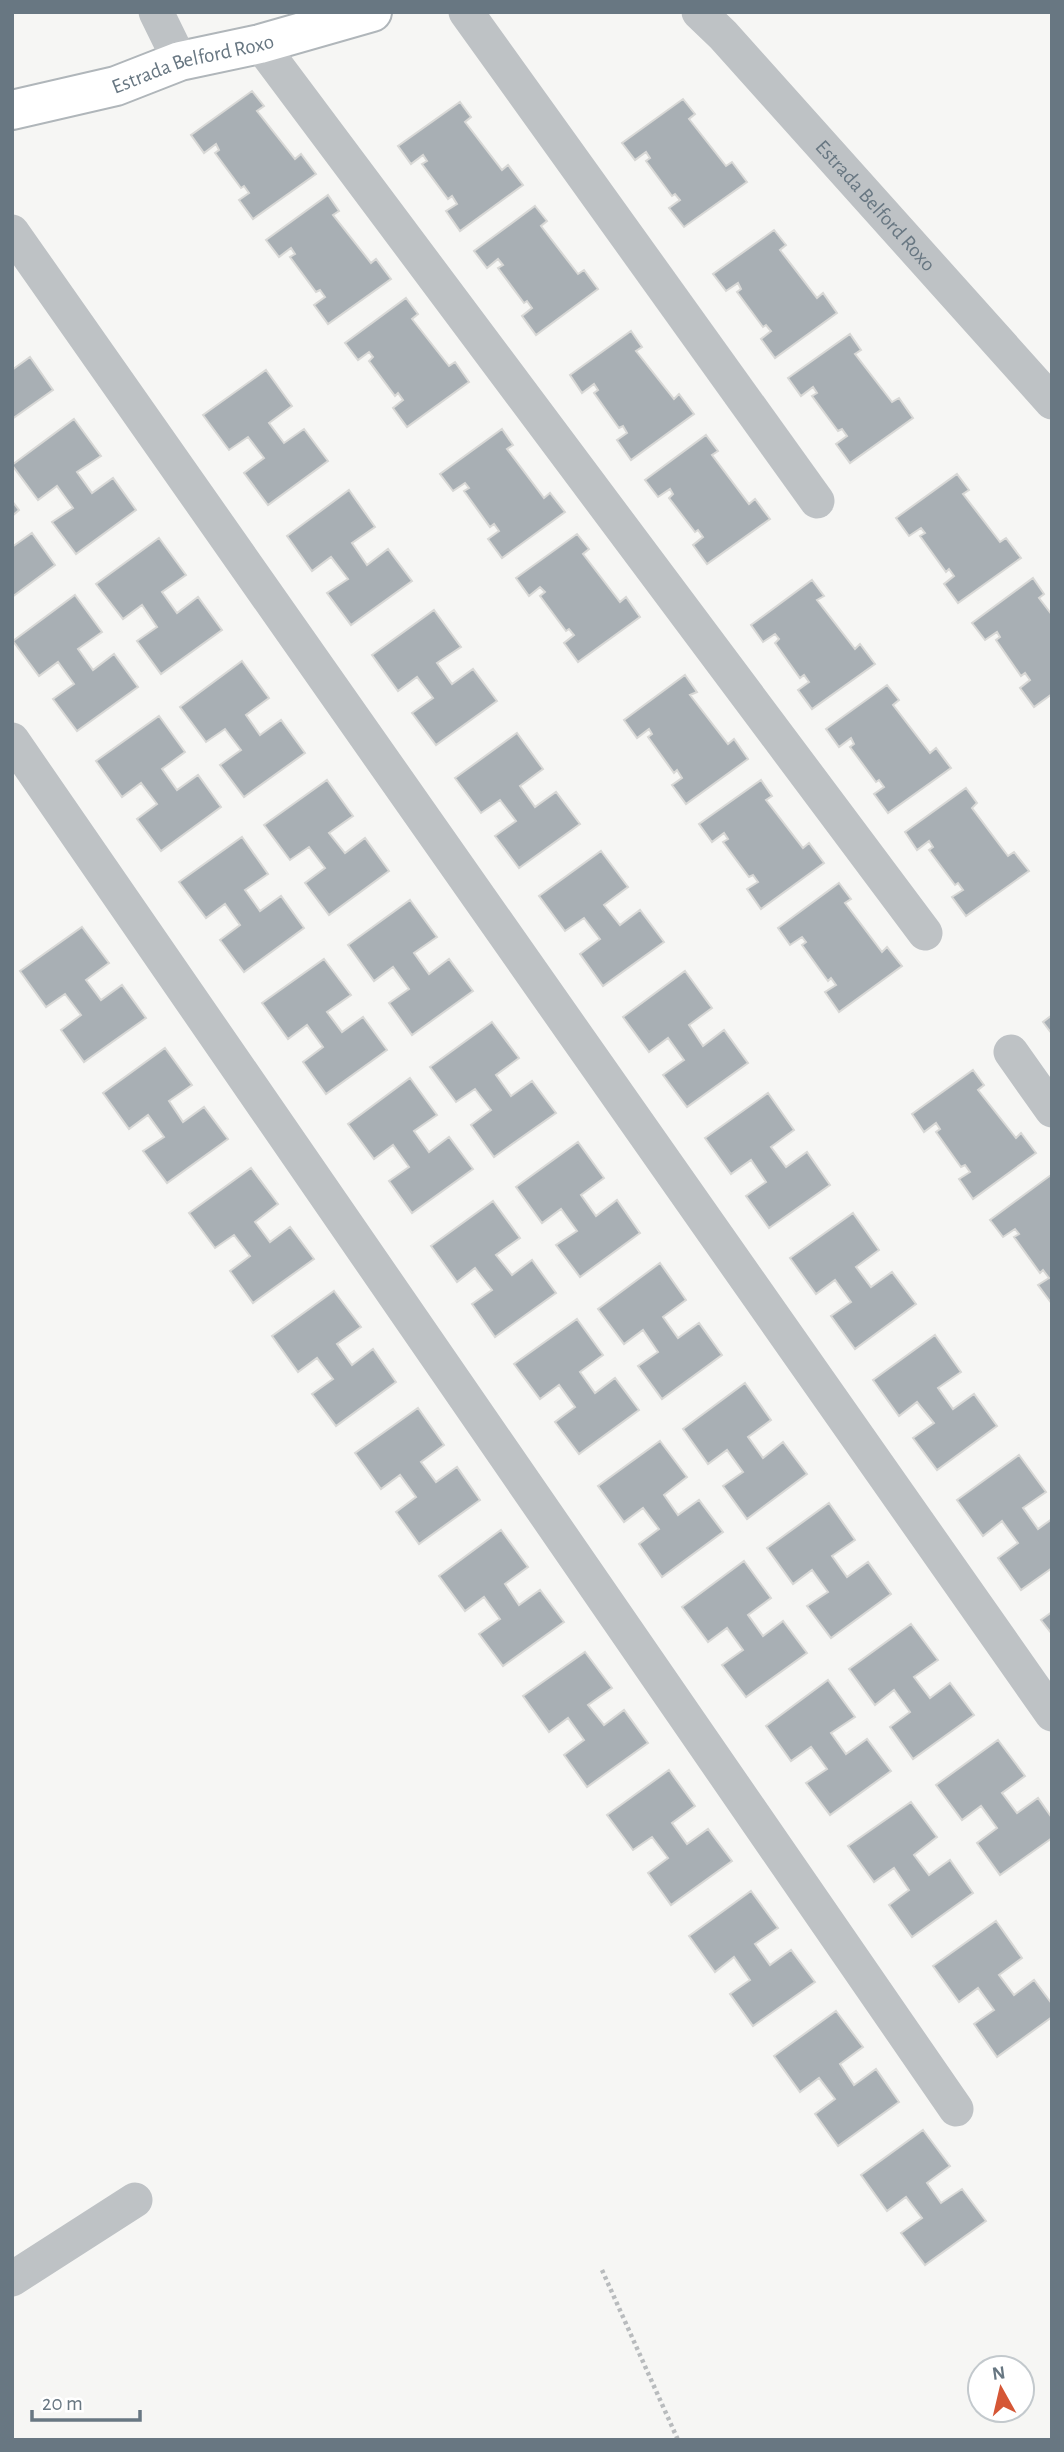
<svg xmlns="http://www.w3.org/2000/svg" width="1064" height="2452" font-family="'Alegreya Sans',sans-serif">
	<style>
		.building { fill: #a8afb4; stroke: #d8d8d6; stroke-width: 2 }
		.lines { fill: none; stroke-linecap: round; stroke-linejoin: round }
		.secondary-casing { stroke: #b0b6ba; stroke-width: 42 }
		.path { stroke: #b8bbbd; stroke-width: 4.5; stroke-dasharray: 3.5 3.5; stroke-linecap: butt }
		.street { stroke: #bec2c5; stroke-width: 35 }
		.secondary { stroke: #fff; stroke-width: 38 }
		.labels { text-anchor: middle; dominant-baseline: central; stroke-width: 7; stroke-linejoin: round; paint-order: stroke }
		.street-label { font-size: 21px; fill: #687782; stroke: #fff }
	</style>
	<rect width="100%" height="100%" fill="#f6f6f4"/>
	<path class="building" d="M252 91 264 106 257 111 295 159 301 154 316 174 253 219 239 200 249 193 244 186 241 188 215 153 219 150 216 144 204 153 191 135Z
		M683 99 695 114 689 119 726 166 732 162 747 182 684 227 669 208 680 200 675 194 672 196 646 161 650 158 646 152 635 160 622 143Z
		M460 102 471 117 465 122 502 170 508 165 523 185 460 231 446 211 457 204 452 196 448 199 422 164 427 161 423 155 411 164 398 146Z
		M328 195 339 211 333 215 371 263 376 259 391 279 328 324 314 305 325 297 320 290 316 292 290 257 295 254 291 248 279 257 266 240Z
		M535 206 547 221 541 226 578 274 584 270 598 289 536 335 522 316 532 308 527 301 524 303 498 268 503 265 498 259 487 268 474 251Z
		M774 230 786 245 780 250 817 298 823 293 837 313 775 358 761 339 771 331 766 325 763 327 737 292 741 289 738 283 726 291 713 274Z
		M406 298 418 314 412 319 449 366 455 362 469 382 407 427 393 408 403 400 398 393 395 396 369 361 373 357 369 352 358 360 345 343Z
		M631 331 642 347 636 351 674 399 679 394 694 414 631 460 617 440 627 433 623 426 619 428 594 393 598 390 594 384 582 393 570 375Z
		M850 334 861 350 855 354 892 402 899 398 913 418 850 463 836 444 847 436 842 429 838 431 812 396 817 393 813 387 801 396 788 378Z
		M30 357 53 390 12 419V370Z
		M266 370 292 406 269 423 284 443 304 429 328 461 268 505 244 473 264 458 248 437 229 450 203 415Z
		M74 419 101 456 77 472 92 493 113 478 136 510 76 554 52 522 73 508 57 486 38 500 12 465Z
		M502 429 513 445 507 449 544 498 550 493 565 512 502 558 488 539 499 531 494 524 490 527 464 491 469 488 465 483 453 491 440 474Z
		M706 435 718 451 712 455 749 504 755 499 770 519 707 564 693 545 703 537 698 530 695 532 669 498 673 494 670 489 658 497 645 480Z
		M957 474 969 490 963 494 1000 542 1006 538 1021 558 958 603 944 584 954 576 949 569 946 572 920 536 925 533 921 528 909 536 896 518Z
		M349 490 375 527 352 543 367 565 388 549 412 581 351 625 327 593 348 579 331 557 312 571 287 536Z
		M12 501 19 510 12 516Z
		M32 533 55 565 12 597V547Z
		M577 534 589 549 583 554 620 602 626 597 640 617 578 662 564 643 574 635 569 629 566 631 540 596 545 592 540 587 529 596 516 578Z
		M159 538 186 575 162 592 177 613 198 597 222 630 161 674 137 641 157 627 142 605 123 619 96 584Z
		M1033 578 1044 594 1039 598 1052 615V694L1034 707 1020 688 1030 680 1025 673 1021 676 996 640 1000 637 997 632 985 640 972 623Z
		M812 580 824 596 817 600 855 649 860 644 875 664 812 709 798 690 809 682 804 675 800 678 775 643 779 639 775 634 763 642 751 625Z
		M75 595 102 632 78 649 93 670 114 654 138 687 77 731 53 699 74 684 58 662 39 676 13 641Z
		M434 610 461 647 437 663 452 684 473 669 497 701 436 745 412 713 433 698 417 677 398 691 372 655Z
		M242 661 269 698 246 715 260 735 281 720 305 753 244 797 220 765 241 750 225 729 206 742 180 707Z
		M685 675 697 692 690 695 728 744 734 739 748 759 686 804 672 785 682 778 677 770 674 773 648 737 652 734 649 729 637 738 624 720Z
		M887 685 899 700 893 705 930 753 936 748 951 768 888 813 874 794 884 787 879 780 876 782 850 747 854 744 851 738 839 747 826 729Z
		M159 716 185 752 162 769 177 790 198 775 221 807 161 851 137 819 157 804 141 783 122 797 96 761Z
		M517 733 543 769 520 786 535 807 556 792 580 824 519 868 495 836 516 821 500 800 481 813 455 778Z
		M327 780 353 816 329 833 345 853 365 838 389 871 329 915 305 883 325 868 309 847 290 860 264 825Z
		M761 780 772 796 766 800 803 848 809 843 824 863 761 909 747 889 758 882 753 875 749 877 723 842 728 839 724 833 712 842 699 824Z
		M966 788 977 803 972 808 1008 856 1014 852 1029 871 966 916 952 897 963 890 958 883 955 885 929 850 933 847 929 841 917 850 905 832Z
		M242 837 268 874 245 890 260 911 281 896 304 928 244 972 220 940 240 925 225 904 206 918 179 882Z
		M601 851 628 887 604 905 620 925 640 910 664 942 603 986 580 954 600 939 584 918 565 931 539 896Z
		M839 883 851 899 845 903 882 952 887 947 902 966 839 1012 825 992 836 985 831 978 828 981 802 945 806 942 802 937 790 945 778 928Z
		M410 900 437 937 414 953 429 974 449 959 473 991 412 1035 389 1003 409 989 393 967 374 981 348 945Z
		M82 927 109 963 86 980 101 1000 122 985 146 1018 84 1062 61 1030 81 1015 65 994 46 1007 20 971Z
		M324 959 351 995 327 1012 342 1032 363 1017 387 1050 326 1094 303 1062 323 1047 307 1025 288 1039 262 1003Z
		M685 971 712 1008 689 1025 703 1046 724 1030 748 1063 687 1107 663 1075 684 1060 668 1038 649 1052 623 1017Z
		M1052 1015V1034L1043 1022Z
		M492 1022 519 1058 496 1075 511 1096 532 1081 556 1113 494 1157 471 1125 491 1110 475 1089 456 1102 430 1067Z
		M165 1048 192 1085 169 1101 183 1122 204 1107 228 1139 167 1183 143 1151 164 1137 148 1115 129 1129 103 1093Z
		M973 1070 984 1085 978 1090 1016 1138 1021 1133 1036 1153 973 1199 959 1179 970 1172 965 1165 961 1167 936 1132 940 1129 936 1123 924 1132 912 1114Z
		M410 1078 437 1115 414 1131 429 1152 449 1137 473 1169 412 1213 389 1181 409 1167 393 1145 374 1159 348 1124Z
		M768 1093 794 1130 771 1147 786 1167 807 1152 830 1185 769 1228 746 1196 766 1182 751 1160 731 1174 705 1138Z
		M578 1142 604 1178 581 1195 596 1216 617 1200 640 1233 580 1277 556 1245 577 1231 561 1209 542 1223 516 1187Z
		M251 1168 278 1204 255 1222 270 1242 290 1227 314 1259 253 1303 230 1271 250 1256 234 1235 215 1248 189 1213Z
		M1051 1175 1052 1176V1304L1038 1285 1049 1278 1043 1270 1040 1273 1014 1237 1019 1234 1015 1229 1003 1237 990 1220Z
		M493 1201 520 1238 496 1255 512 1275 532 1260 556 1293 495 1337 472 1304 492 1290 475 1268 457 1282 431 1246Z
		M853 1213 879 1250 856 1267 871 1287 892 1272 916 1304 855 1349 831 1316 851 1302 835 1280 816 1294 790 1258Z
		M660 1263 686 1300 663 1317 678 1338 699 1323 722 1355 662 1399 638 1366 658 1352 643 1330 624 1344 598 1309Z
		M334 1291 361 1327 337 1344 352 1365 373 1349 396 1382 336 1426 312 1394 333 1379 317 1358 298 1372 272 1336Z
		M577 1319 603 1355 580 1372 595 1393 615 1378 639 1410 579 1454 555 1422 575 1407 559 1385 540 1399 514 1364Z
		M935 1335 961 1372 938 1388 953 1409 974 1394 997 1426 937 1470 913 1438 934 1423 917 1402 899 1416 873 1380Z
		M745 1383 771 1420 748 1437 763 1458 783 1442 807 1474 747 1519 723 1486 743 1472 727 1450 708 1464 683 1429Z
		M418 1408 444 1445 421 1462 436 1482 457 1467 480 1500 419 1544 396 1512 416 1497 400 1475 381 1489 355 1453Z
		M660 1441 687 1477 664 1495 678 1515 699 1500 723 1532 662 1577 639 1544 659 1529 643 1508 624 1522 598 1486Z
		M1019 1455 1046 1492 1023 1508 1038 1529 1052 1519V1568L1021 1590 998 1558 1018 1543 1002 1521 983 1536 957 1500Z
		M829 1503 855 1540 832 1556 847 1577 868 1562 891 1594 831 1638 807 1606 828 1592 812 1570 793 1584 767 1548Z
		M501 1530 528 1567 505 1584 519 1605 540 1590 564 1622 503 1666 479 1634 500 1619 484 1597 465 1611 439 1576Z
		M744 1561 771 1598 748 1615 763 1636 783 1621 807 1653 746 1697 722 1665 743 1650 727 1628 708 1642 682 1607Z
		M1052 1612V1634L1041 1620Z
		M911 1624 938 1660 914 1677 930 1698 950 1683 974 1715 913 1759 890 1727 910 1712 894 1690 875 1705 849 1669Z
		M585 1652 612 1688 588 1705 604 1725 624 1710 648 1743 587 1787 564 1755 584 1740 568 1718 549 1732 523 1696Z
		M828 1680 855 1717 831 1733 846 1754 867 1739 891 1771 830 1815 806 1783 827 1769 811 1747 791 1761 766 1726Z
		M998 1740 1025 1776 1002 1793 1017 1813 1038 1798 1052 1818V1838L1000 1875 977 1843 997 1828 981 1806 962 1820 936 1785Z
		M669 1770 695 1806 672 1823 687 1844 708 1829 732 1861 671 1905 648 1873 668 1858 652 1837 633 1850 607 1815Z
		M911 1802 937 1837 914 1855 929 1875 950 1860 973 1893 912 1937 889 1905 909 1890 894 1868 874 1882 848 1846Z
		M751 1891 778 1928 755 1944 770 1965 791 1950 815 1982 753 2026 730 1994 750 1980 734 1957 715 1972 689 1936Z
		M996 1921 1022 1958 999 1975 1014 1995 1034 1980 1052 2004V2017L997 2057 974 2024 994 2010 978 1988 959 2002 933 1966Z
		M836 2011 863 2047 840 2064 854 2085 876 2069 899 2102 838 2146 815 2114 835 2099 819 2078 800 2092 774 2056Z
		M923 2130 950 2166 927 2183 941 2203 962 2189 986 2221 925 2265 901 2233 922 2218 906 2197 887 2211 861 2175Z"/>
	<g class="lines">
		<g class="secondary-casing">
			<g id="secondary">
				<path id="s2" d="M12 110 116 86 180 61 260 44 372 12"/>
			</g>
		</g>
		<path class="path" d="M602 2270 678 2440"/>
		<g class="street">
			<path d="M156 12 180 61"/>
			<path d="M466 12 817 501"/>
			<path id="s1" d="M699 12 723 35 1052 402"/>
			<path d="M260 44 925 933"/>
			<path d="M12 232 1052 1714"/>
			<path d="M12 740 956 2109"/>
			<path d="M1011 1052 1052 1110"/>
			<path d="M12 2279 135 2200"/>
		</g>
		<use href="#secondary" class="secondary"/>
	</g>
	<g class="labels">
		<g class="street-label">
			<text stroke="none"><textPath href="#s2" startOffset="187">Estrada Belford Roxo</textPath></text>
			<text stroke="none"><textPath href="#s1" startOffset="262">Estrada Belford Roxo</textPath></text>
		</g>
	</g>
	<rect width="1064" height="2452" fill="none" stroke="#687782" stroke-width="28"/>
	<g transform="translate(1001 2389) rotate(352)"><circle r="33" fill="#ffffff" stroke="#c3c9cd" stroke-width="2"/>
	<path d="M0-5L12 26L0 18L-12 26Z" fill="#d55736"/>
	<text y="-10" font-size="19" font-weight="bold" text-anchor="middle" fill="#687782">N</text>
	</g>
	<path d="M32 2410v10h108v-10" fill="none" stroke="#687782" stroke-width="3.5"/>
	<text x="42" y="2410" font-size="21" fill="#687782" stroke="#ffffff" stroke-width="5" paint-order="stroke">20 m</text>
</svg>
